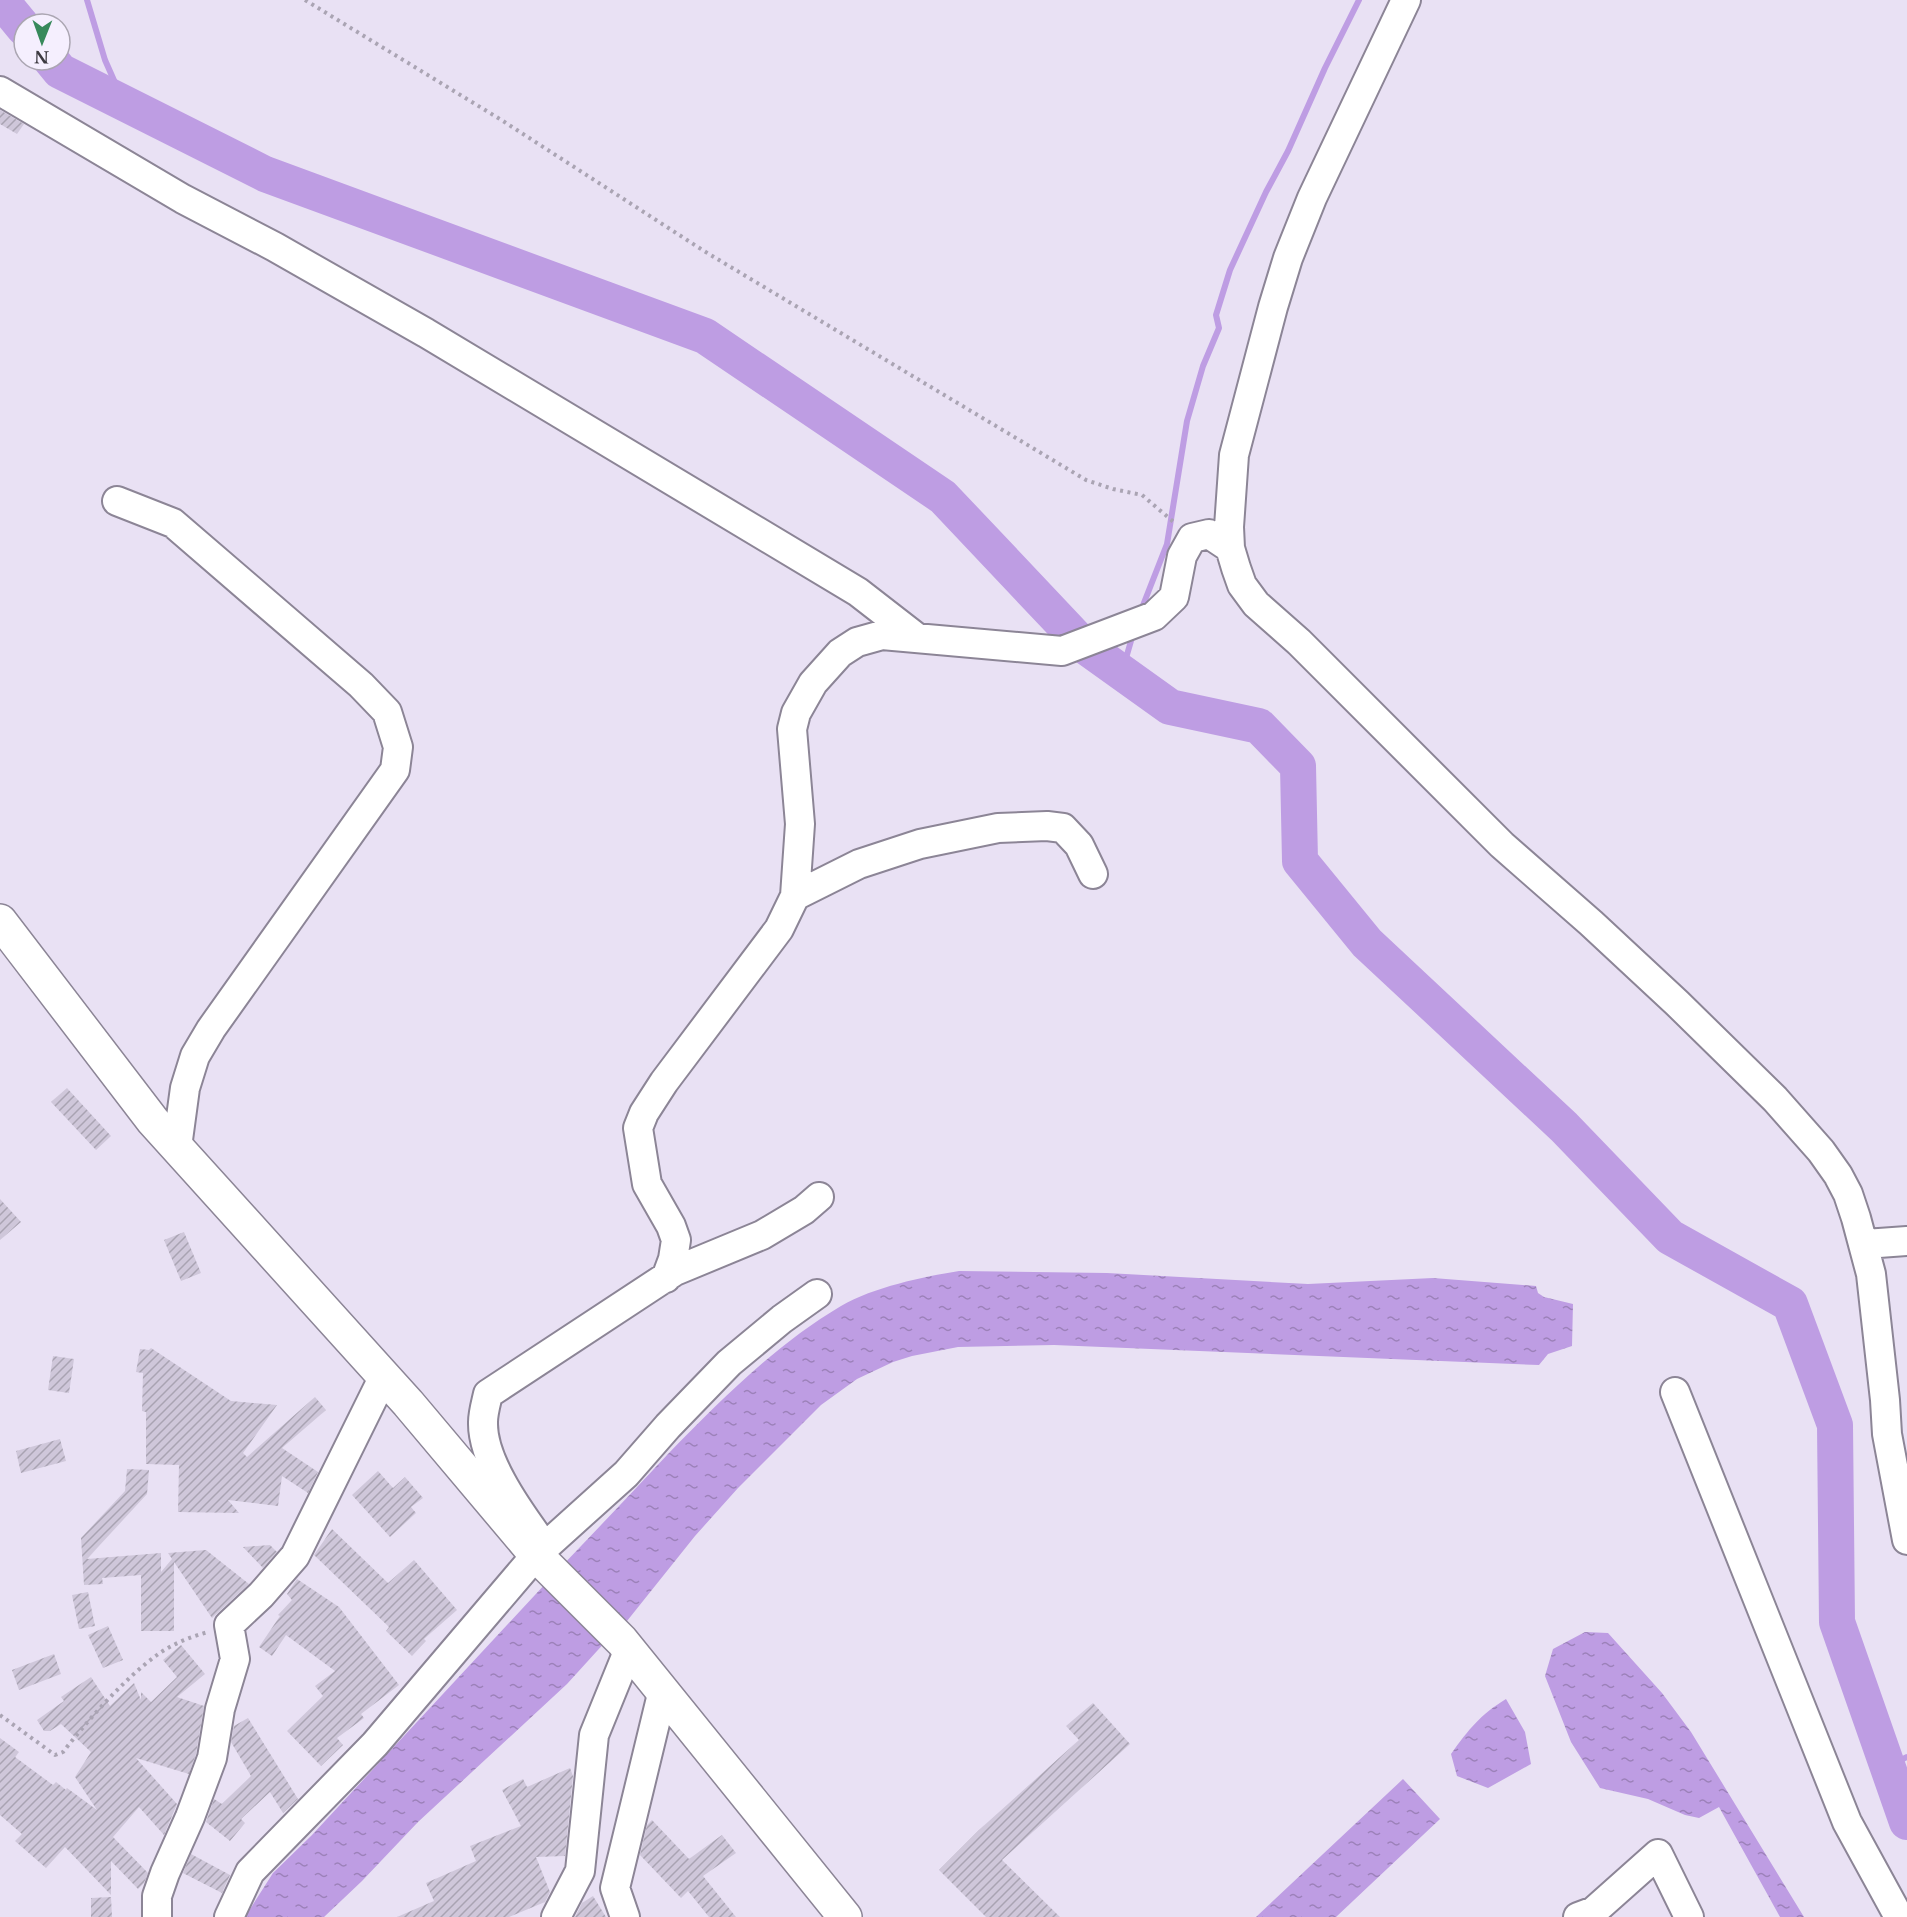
<svg xmlns="http://www.w3.org/2000/svg" width="1907" height="1917" font-family="'Libre Baskerville',serif">
	<style>
		.water { fill: url(#water-ripples) }
		.lines { fill: none; stroke-linecap: round; stroke-linejoin: round }
		.stream { stroke: #be9de3; stroke-width: 6 }
		.river { stroke: #be9de3; stroke-width: 36 }
		.building { fill: url(#building-hatch) }
		.minor-casing { stroke: #8c8596; stroke-width: 32 }
		.major-casing { stroke: #8c8596; stroke-width: 36 }
		.path { stroke: #aaa4b3; stroke-width: 4; stroke-dasharray: 3 4.5; stroke-linecap: butt }
		.minor { stroke: #fff; stroke-width: 28 }
		.major { stroke: #fff; stroke-width: 33 }
	</style>
	<defs>
		<pattern id="water-ripples" width="26" height="14" patternUnits="userSpaceOnUse" patternTransform="scale(1.5)"><rect width="26" height="14" fill="#be9de3"/><path d="M2 4q2-2 4 0t4 0M15 11q2-2 4 0t4 0" fill="none" stroke="#9c81b9"/></pattern>
		<pattern id="building-hatch" width="6" height="6" patternUnits="userSpaceOnUse" patternTransform="scale(1.5)"><rect width="6" height="6" fill="#cfc7da"/><path d="M-1 1l2-2M0 6l6-6M5 7l2-2" fill="none" stroke="#a9a3b2"/></pattern>
	</defs>
	<rect width="100%" height="100%" fill="#e9e1f4"/>
	<path class="water" d="M959 1271 1107 1273 1308 1284 1433 1278 1536 1286 1538 1293 1544 1297 1573 1304 1572 1346 1548 1354 1539 1365 1054 1345 958 1347 912 1356 893 1362 857 1379 821 1405 738 1488 695 1536 623 1626 561 1567C597 1529 633 1492 668 1454 721 1400 775 1345 841 1306 874 1287 922 1277 959 1271Z
		M547 1582 607 1640 567 1684 418 1822 362 1881 324 1917H245L273 1873 312 1835Z
		M1585 1632 1608 1633 1662 1693 1691 1732 1804 1917H1780L1719 1807 1699 1818 1685 1815 1648 1799 1600 1788 1571 1742 1545 1676 1553 1649Z
		M1506 1699 1525 1732 1531 1764 1488 1788 1457 1776 1451 1754C1469 1729 1480 1715 1506 1699Z
		M1403 1779 1440 1819 1336 1917H1256Z"/>
	<g class="lines">
		<path class="stream" d="M87 0 105 60 124 103
			M1140 613 1167 544 1187 421 1203 366 1219 328 1216 315 1230 270 1266 192 1288 151 1325 68 1359 0
			M1122 672 1133 634
			M1887 1767 1907 1757"/>
		<path class="river" d="M1 0 24 28
			M51 60 60 71 265 174 705 336 943 497 1082 644 1170 707 1259 726 1298 766 1300 861 1367 943 1564 1127 1670 1237 1790 1304 1835 1425 1837 1622 1907 1822"/>
	</g>
	<path class="building" d="M0 110 24 124 17 134 0 124Z
		M67 1088 111 1136 96 1150 51 1102Z
		M0 1199 21 1222 0 1240Z
		M184 1232 201 1273 181 1281 164 1240Z
		M151 1348 231 1401 277 1405 243 1453 247 1457 315 1397 326 1410 282 1448 318 1472 308 1493 282 1476 278 1506 228 1500 239 1513 178 1512 179 1465 146 1464V1412L142 1411 143 1373 136 1372 140 1349 149 1350Z
		M53 1356 74 1359 69 1393 48 1390Z
		M60 1439 66 1461 21 1473 16 1451Z
		M127 1469 149 1470 147 1494 87 1559 161 1553V1572L172 1559 168 1553 206 1550 249 1584 212 1618 174 1562V1631H141V1575L102 1578 103 1584 84 1585 81 1538 125 1491Z
		M378 1471 393 1488 405 1477 423 1498 411 1507 416 1513 390 1537 352 1495Z
		M332 1529 388 1583 414 1560 457 1610 424 1639 426 1641 412 1656 386 1631 389 1627 314 1555Z
		M270 1545 277 1552 263 1568 243 1547Z
		M297 1579 339 1607 399 1685 361 1714 364 1718 337 1738 343 1745 321 1766 287 1731 323 1696 315 1686 335 1671 286 1635 272 1656 259 1647 280 1616 278 1615 292 1600 287 1594Z
		M88 1592 95 1626 79 1629 72 1595Z
		M108 1626 123 1660 103 1668 88 1635Z
		M181 1645 205 1674 177 1697 204 1706 196 1754 189 1774 136 1758 177 1804 164 1835 139 1807 113 1837 148 1873 144 1883 138 1889 111 1861V1895L65 1847 46 1868 15 1841 22 1834 0 1815V1738L19 1752 15 1757 53 1785 56 1782 66 1790 67 1788 97 1810 75 1777 91 1752 61 1724 50 1731H44L37 1720 64 1701 61 1697 91 1677 110 1706 134 1683 141 1700V1692L151 1702 177 1677 163 1660Z
		M54 1654 61 1674 19 1690 12 1670Z
		M1093 1703 1130 1744 1002 1860 1060 1917H986L939 1870 979 1830 1079 1740 1066 1726Z
		M248 1718 298 1799 283 1813 270 1792 241 1819 245 1823 230 1841 206 1822 214 1799 222 1804 251 1776 231 1742 234 1726Z
		M570 1768 573 1776 565 1856 536 1857 550 1892 545 1902 509 1917H397L434 1901 426 1883 476 1861 470 1846 521 1826 502 1790 523 1779 527 1787Z
		M652 1820 689 1859 722 1835 736 1853 703 1876 736 1917H709L688 1891 681 1898 640 1855 647 1825Z
		M191 1854 230 1875 222 1893 183 1873Z
		M593 1896 606 1917H575L582 1903Z
		M111 1897 112 1917H91V1898Z"/>
	<g class="lines">
		<g class="minor-casing">
			<path id="minor" d="M1406 0 1312 198 1288 258 1273 307 1234 455 1229 527 1230 548 1236 568 1242 585 1256 604 1299 642 1502 845 1591 923 1677 1003 1775 1099 1821 1151 1838 1175 1848 1194 1856 1218 1871 1274 1885 1400 1887 1434 1907 1540
				M0 91 183 199 275 247 426 333 858 592 916 637
				M117 501 173 523 361 685 387 712 398 747 395 770 211 1029 195 1056 185 1088 177 1147
				M795 896 800 824 792 729 796 713 813 683 840 653 857 642 882 635 1062 651 1154 616 1174 597 1182 556 1192 538 1209 534 1230 548
				M1865 1244 1907 1241
				M666 1278 673 1259 676 1240 671 1226 647 1184 638 1128 644 1113 664 1082 779 929 795 896 859 864 920 844 998 828 1047 826 1063 828 1079 845 1093 874
				M1675 1392 1847 1822 1899 1917
				M537 1536C516 1507 482 1459 483 1422 483 1413 486 1403 488 1394L675 1271 762 1235 804 1210 819 1197
				M157 1917V1896L165 1873 190 1817 212 1758 220 1709 235 1659 229 1625 261 1595 295 1556 383 1378
				M229 1917 250 1872 375 1744 536 1555 626 1474 668 1426 729 1363 782 1319 817 1294
				M556 1917 580 1871 594 1735 629 1649
				M625 1917 615 1888 663 1690
				M1578 1917 1594 1911 1658 1854 1689 1917"/>
		</g>
		<g class="major-casing">
			<path id="major" d="M0 921 153 1121 408 1403 536 1555 622 1641 845 1917"/>
		</g>
		<path class="path" d="M305 0 503 121 704 251 1086 480 1113 489 1142 495 1176 524
			M0 1715 55 1755 63 1752C87 1721 125 1678 157 1655 172 1644 190 1637 208 1632"/>
		<use href="#minor" class="minor"/>
		<use href="#major" class="major"/>
	</g>
	<g transform="translate(42 42) rotate(181)"><circle r="28" fill="#f5effe" stroke="#aba6b2" stroke-width="1.5"/>
	<path d="M0-4.5L10 22L0 15L-10 22Z" fill="#37895b"/>
	<text y="-9" font-size="16" font-weight="bold" text-anchor="middle" fill="#3c3940">N</text>
	</g>
</svg>
